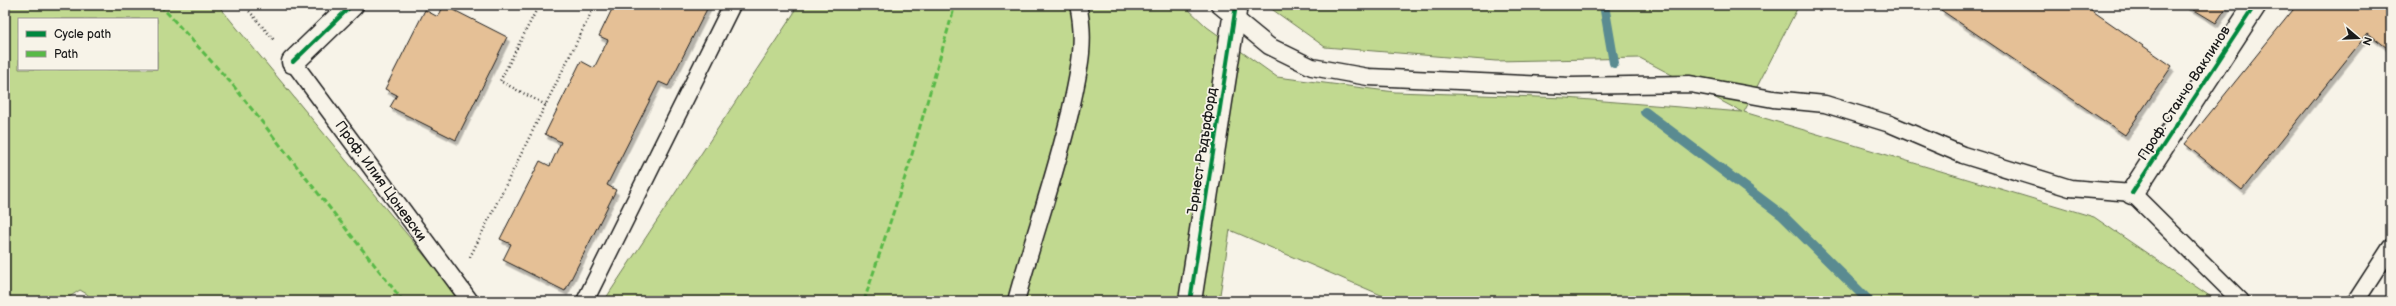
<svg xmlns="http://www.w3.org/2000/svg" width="2396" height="306" font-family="'Balsamiq Sans',sans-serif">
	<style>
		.green { fill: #c1d990; stroke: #6e7a56; fill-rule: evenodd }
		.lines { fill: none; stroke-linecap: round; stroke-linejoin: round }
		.stream { stroke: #5a8b91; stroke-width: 10 }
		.building { fill: #e5c096; stroke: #1c1c1c; filter: url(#shadow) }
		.service-casing { stroke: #1c1c1c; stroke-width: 19 }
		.minor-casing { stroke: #1c1c1c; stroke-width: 25 }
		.path { stroke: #1c1c1c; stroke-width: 2.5; stroke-dasharray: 1 3; stroke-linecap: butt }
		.service { stroke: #f7f3e8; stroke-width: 16 }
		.minor { stroke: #f7f3e8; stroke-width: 22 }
		.quiet { stroke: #58b947; stroke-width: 3; stroke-dasharray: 6 3; stroke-linecap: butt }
		.cycleway-casing { stroke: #f7f3e8; stroke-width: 6 }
		.cycleway { stroke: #00873e; stroke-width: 4 }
		.labels { text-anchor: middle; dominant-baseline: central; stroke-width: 3.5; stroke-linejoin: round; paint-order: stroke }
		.street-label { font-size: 14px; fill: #1c1c1c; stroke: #f7f3e8 }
	</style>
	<defs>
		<filter id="shadow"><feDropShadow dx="2.5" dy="4.5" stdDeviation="0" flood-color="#0004"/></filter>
	</defs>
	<rect width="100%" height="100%" fill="#f7f3e8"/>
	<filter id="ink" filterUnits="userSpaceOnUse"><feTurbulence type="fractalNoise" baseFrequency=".025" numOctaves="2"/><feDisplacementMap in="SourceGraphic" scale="8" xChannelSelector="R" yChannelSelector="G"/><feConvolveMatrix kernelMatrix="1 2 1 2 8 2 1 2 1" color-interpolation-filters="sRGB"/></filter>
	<g filter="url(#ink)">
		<path class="green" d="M5 5H218L462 301H93L87 294 80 290 63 301H5ZM19 19H157V69H19Z
			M795 5H1184L1207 27 1277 77 1395 92 1566 98 1742 112 1640 58 1496 61 1325 47 1266 5H1799L1744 112 2094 217 2217 301H1395L1230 230 1219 301H604L794 13Z"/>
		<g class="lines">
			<path class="stream" d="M1604 5 1614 63
				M1645 112 1782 215 1869 301"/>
		</g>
		<path class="building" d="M444 5 507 37 456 140 390 107 397 95 385 89 425 10 438 17Z
			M614 5H709L668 86 659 82 607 185 616 190 565 291 503 260 511 244 500 239 540 161 550 166 561 142 545 134 581 61 594 68 608 40 599 36Z
			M1944 5H2084L2172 66 2125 135 1941 10Z
			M2186 5H2228L2216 23Z
			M2297 5H2391V51L2368 33 2242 190 2185 144Z"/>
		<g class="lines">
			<g class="service-casing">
				<path id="service" d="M1219 5 1269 46 1312 67 1368 77 1570 86 1690 84 1773 99 1825 104 1890 124 1963 155 2070 188 2132 193 2241 301
					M293 62 470 301
					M585 301 732 5
					M1016 301C1033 238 1055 177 1070 113 1078 75 1087 43 1078 5
					M2356 301 2391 247"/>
			</g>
			<g class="minor-casing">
				<path id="minor" d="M293 62 352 5
					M2132 193 2255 5
					M1190 301 1236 5"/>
			</g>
			<path class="path" d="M244 5 274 40
				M539 5 500 81 546 105
				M470 257 595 5"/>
			<use href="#service" class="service"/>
			<use href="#minor" class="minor"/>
			<path class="quiet" d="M160 5 232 84 403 301
				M864 301 908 168 955 5"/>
			<g class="cycleway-casing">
				<path id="cycleway" d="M293 62 352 5
					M2132 193 2255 5
					M1190 301 1236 5"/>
			</g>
			<use href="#cycleway" class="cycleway"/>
		</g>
	</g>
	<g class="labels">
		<g class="street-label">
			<text transform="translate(2184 93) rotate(-57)">Проф. Станчо Ваклинов</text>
			<text transform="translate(1202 151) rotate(-81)">Ърнест Ръдърфорд</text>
			<text transform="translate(381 181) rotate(54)">Проф. Илия Цоневски</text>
		</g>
	</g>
	<rect width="2396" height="306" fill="none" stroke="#f7f3e8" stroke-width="20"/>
	<rect x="10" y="10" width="2376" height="286" fill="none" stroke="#1c1c1c" stroke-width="1.5" filter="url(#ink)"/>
	<rect x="18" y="18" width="140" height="52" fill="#f7f3e8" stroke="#9f9d96"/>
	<rect x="26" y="31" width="20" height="6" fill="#00873e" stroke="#9f9d96"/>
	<text x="54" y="38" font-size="12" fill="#1c1c1c">Cycle path</text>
	<rect x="26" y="51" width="20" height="6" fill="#58b947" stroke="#9f9d96"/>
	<text x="54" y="58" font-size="12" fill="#1c1c1c">Path</text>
	<g transform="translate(2358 38) rotate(109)" stroke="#f7f3e8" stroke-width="3" paint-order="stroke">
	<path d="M0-3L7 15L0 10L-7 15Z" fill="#1c1c1c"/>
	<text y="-6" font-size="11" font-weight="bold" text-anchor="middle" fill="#1c1c1c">N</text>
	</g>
</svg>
